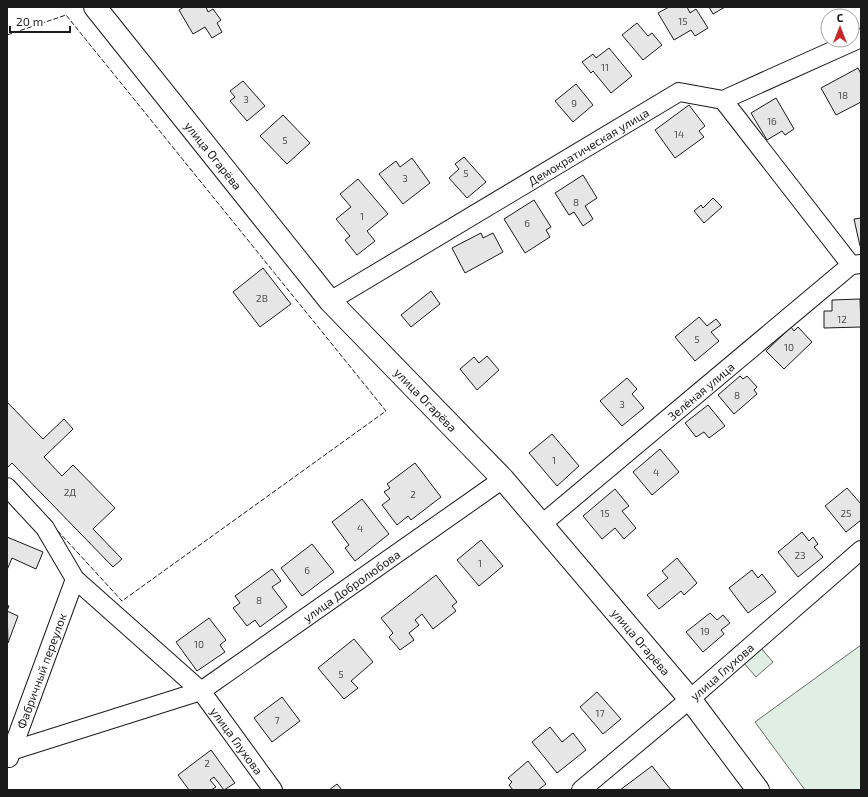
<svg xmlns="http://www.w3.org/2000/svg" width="868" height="797" font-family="'Exo 2',sans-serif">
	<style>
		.green { fill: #e0efe3; stroke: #6a6a6a }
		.building { fill: #e6e6e6; stroke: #1a1a1a }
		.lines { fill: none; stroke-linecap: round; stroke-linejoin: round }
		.minor-casing { stroke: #1a1a1a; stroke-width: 20 }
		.secondary-casing { stroke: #1a1a1a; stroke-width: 24 }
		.minor { stroke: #fff; stroke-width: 18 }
		.secondary { stroke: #fff; stroke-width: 22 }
		.fence { stroke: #1a1a1a; stroke-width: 1; stroke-dasharray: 5 2; stroke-linecap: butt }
		.labels { text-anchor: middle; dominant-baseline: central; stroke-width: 3; stroke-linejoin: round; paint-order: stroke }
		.number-label { font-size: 10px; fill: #4d4d4d }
		.street-label { font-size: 12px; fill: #1a1a1a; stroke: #fff }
	</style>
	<rect width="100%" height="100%" fill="#fff"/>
	<path class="green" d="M861 645V790H805L755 722Z
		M760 647 773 662 756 677 742 661Z"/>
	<path class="building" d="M184 7H206L208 12 213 9 221 20 217 23 222 32 212 38 205 27 193 34 179 10Z
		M669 7H687L690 13 696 9 708 28 695 36 691 30 674 40 658 13Z
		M709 7H725L713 14Z
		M637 23 648 36 652 33 662 45 643 60 622 35Z
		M609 48 632 76 611 93 593 71 591 73 582 62 593 54 596 58Z
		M858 68 861 74V102L836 115 821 88Z
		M243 81 265 106 247 121 230 101 235 97 230 91Z
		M576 84 593 105 573 122 555 101Z
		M776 98 794 129 785 135 782 131 767 140 751 113Z
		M689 105 705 126 699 131 704 137 675 158 655 130Z
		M283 115 310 143 287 164 260 136Z
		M464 157 486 182 467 198 449 178 459 169 455 164Z
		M412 158 430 183 403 204 379 174 396 161 400 167Z
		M583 175 597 198 585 206 593 219 583 226 574 212 569 215 555 193Z
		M358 179 388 214 367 231 375 241 357 255 345 240 350 236 336 219 351 207 340 194Z
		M713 198 722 207 704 223 694 211 701 205 703 208Z
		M534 200 551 227 546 230 550 237 525 253 504 219Z
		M861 218V246H860L854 219Z
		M481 233 483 238 493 233 503 252 465 273 452 248Z
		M263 268 291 304 260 327 233 292Z
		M431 291 440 304 411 327 401 315Z
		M860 299 861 327 824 328V311H832V300Z
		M699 317 707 326 716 319 721 325 711 332 719 341 695 361 675 337Z
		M791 327 794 331 798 327 812 342 784 369 766 351Z
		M487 356 499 370 477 390 460 369 474 357 479 363Z
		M740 376 743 379 747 376 757 387 754 390 757 394 734 414 718 395Z
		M627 378 637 389 632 394 644 408 622 426 600 401Z
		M7 402 43 439 64 419 73 429 44 457 62 476 73 465 115 508 93 529 122 559 113 567 12 463 7 468Z
		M708 405 725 426 709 438 704 432 696 437 685 423Z
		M552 434 579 466 557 486 529 453Z
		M660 449 679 472 652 495 633 472Z
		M415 463 441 497 411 520 408 516 397 525 382 505 390 499 384 492 390 488 387 484Z
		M847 488 861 504V520L846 532 825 506Z
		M615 489 629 506 622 511 636 528 624 539 615 528 602 539 583 516Z
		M362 499 389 534 355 561 345 548 349 545 332 522Z
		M802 532 809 541 813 537 818 544 814 547 823 557 798 577 778 552Z
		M7 537 43 552 36 569 12 558 7 570Z
		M481 540 503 566 479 586 457 560Z
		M312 544 334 572 302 596 281 568Z
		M677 558 697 583 684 595 681 591 659 609 647 595 668 578 662 571Z
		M272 569 281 581 272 587 287 607 260 627 255 620 247 626 233 608 240 603 235 596Z
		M752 570 758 578 762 574 776 592 748 613 729 588Z
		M436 575 457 602 452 606 456 611 433 629 422 614 415 620 419 625 409 633 414 640 400 650 389 637 393 633 381 618Z
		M7 605 9 606 7 611 18 616 8 643Z
		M710 613 717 620 723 615 730 623 721 630 724 634 703 652 686 632Z
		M209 618 226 640 220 645 225 652 197 671 176 642Z
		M354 639 373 662 351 681 358 688 344 699 318 668Z
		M597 692 621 719 603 734 580 707Z
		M282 697 300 721 272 742 254 718Z
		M550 727 562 742 573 733 586 750 557 773 532 742Z
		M211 750 235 783 224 790 214 777 210 780 216 787 211 790H189L178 775Z
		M528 761 546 784 538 790H513L509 785 512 782 508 778Z
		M652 766 671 790H620Z
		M337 784 342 790H329Z"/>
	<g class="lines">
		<g class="minor-casing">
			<g id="minor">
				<path d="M723 100 851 265"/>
				<path id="s1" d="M330 301 679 92 723 100 861 38"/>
				<path id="s2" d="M7 487 45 528 75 579 201 691 273 790"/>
				<path id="s3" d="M542 524 851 265 861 264"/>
				<path id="s4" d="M11 751 201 691 503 479"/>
				<path id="s5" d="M9 758 75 579"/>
				<path id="s6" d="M581 790 690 699 861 550"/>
			</g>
		</g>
		<g class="secondary-casing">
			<g id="secondary">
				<path id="s7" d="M95 7 330 301 503 479 690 699 758 790"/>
			</g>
		</g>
		<use href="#minor" class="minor"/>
		<use href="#secondary" class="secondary"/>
		<path class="fence" d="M7 35 66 15 386 411 122 601 56 529"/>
	</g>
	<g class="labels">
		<g class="number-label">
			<text x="683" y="21">15</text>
			<text x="605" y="67">11</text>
			<text x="843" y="95">18</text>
			<text x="246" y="99">3</text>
			<text x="574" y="103">9</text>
			<text x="772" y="121">16</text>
			<text x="679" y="134">14</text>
			<text x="285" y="140">5</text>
			<text x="466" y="173">5</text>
			<text x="405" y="178">3</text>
			<text x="576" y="202">8</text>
			<text x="362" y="216">1</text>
			<text x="527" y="223">6</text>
			<text x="262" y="298">2В</text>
			<text x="842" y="319">12</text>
			<text x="697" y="339">5</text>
			<text x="789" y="347">10</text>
			<text x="737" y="395">8</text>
			<text x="622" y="404">3</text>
			<text x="554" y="460">1</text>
			<text x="656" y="472">4</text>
			<text x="70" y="492">2Д</text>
			<text x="413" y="494">2</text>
			<text x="605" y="513">15</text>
			<text x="846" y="513">25</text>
			<text x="360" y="528">4</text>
			<text x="800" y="555">23</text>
			<text x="480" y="563">1</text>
			<text x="307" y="570">6</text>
			<text x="259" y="600">8</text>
			<text x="705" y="631">19</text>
			<text x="199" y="644">10</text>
			<text x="341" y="674">5</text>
			<text x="600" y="713">17</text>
			<text x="277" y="720">7</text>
			<text x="207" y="763">2</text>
		</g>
		<g class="street-label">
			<text stroke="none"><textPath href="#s1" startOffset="301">Демократическая улица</textPath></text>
			<text stroke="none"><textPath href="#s7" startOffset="190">улица Огарёва</textPath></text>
			<text stroke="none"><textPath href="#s3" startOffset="207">Зелёная улица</textPath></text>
			<text stroke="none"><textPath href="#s7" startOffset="514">улица Огарёва</textPath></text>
			<text stroke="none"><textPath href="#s4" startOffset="383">улица Добролюбова</textPath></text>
			<text stroke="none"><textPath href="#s7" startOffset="838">улица Огарёва</textPath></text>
			<text stroke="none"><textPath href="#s5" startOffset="93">Фабричный переулок</textPath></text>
			<text stroke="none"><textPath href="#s6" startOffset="184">улица Глухова</textPath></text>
			<text stroke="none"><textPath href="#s2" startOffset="345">улица Глухова</textPath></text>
		</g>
	</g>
	<rect width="868" height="797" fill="none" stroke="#1a1a1a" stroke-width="16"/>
	<g transform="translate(840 28)"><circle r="19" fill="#ffffff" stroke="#a3a3a3"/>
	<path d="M0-3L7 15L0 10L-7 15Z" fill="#c62828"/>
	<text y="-6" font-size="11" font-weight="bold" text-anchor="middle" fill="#1a1a1a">С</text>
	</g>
	<path d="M10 26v6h60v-6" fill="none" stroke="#1a1a1a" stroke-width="2"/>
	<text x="16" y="26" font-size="12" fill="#1a1a1a" stroke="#ffffff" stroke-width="3" paint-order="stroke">20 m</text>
</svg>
